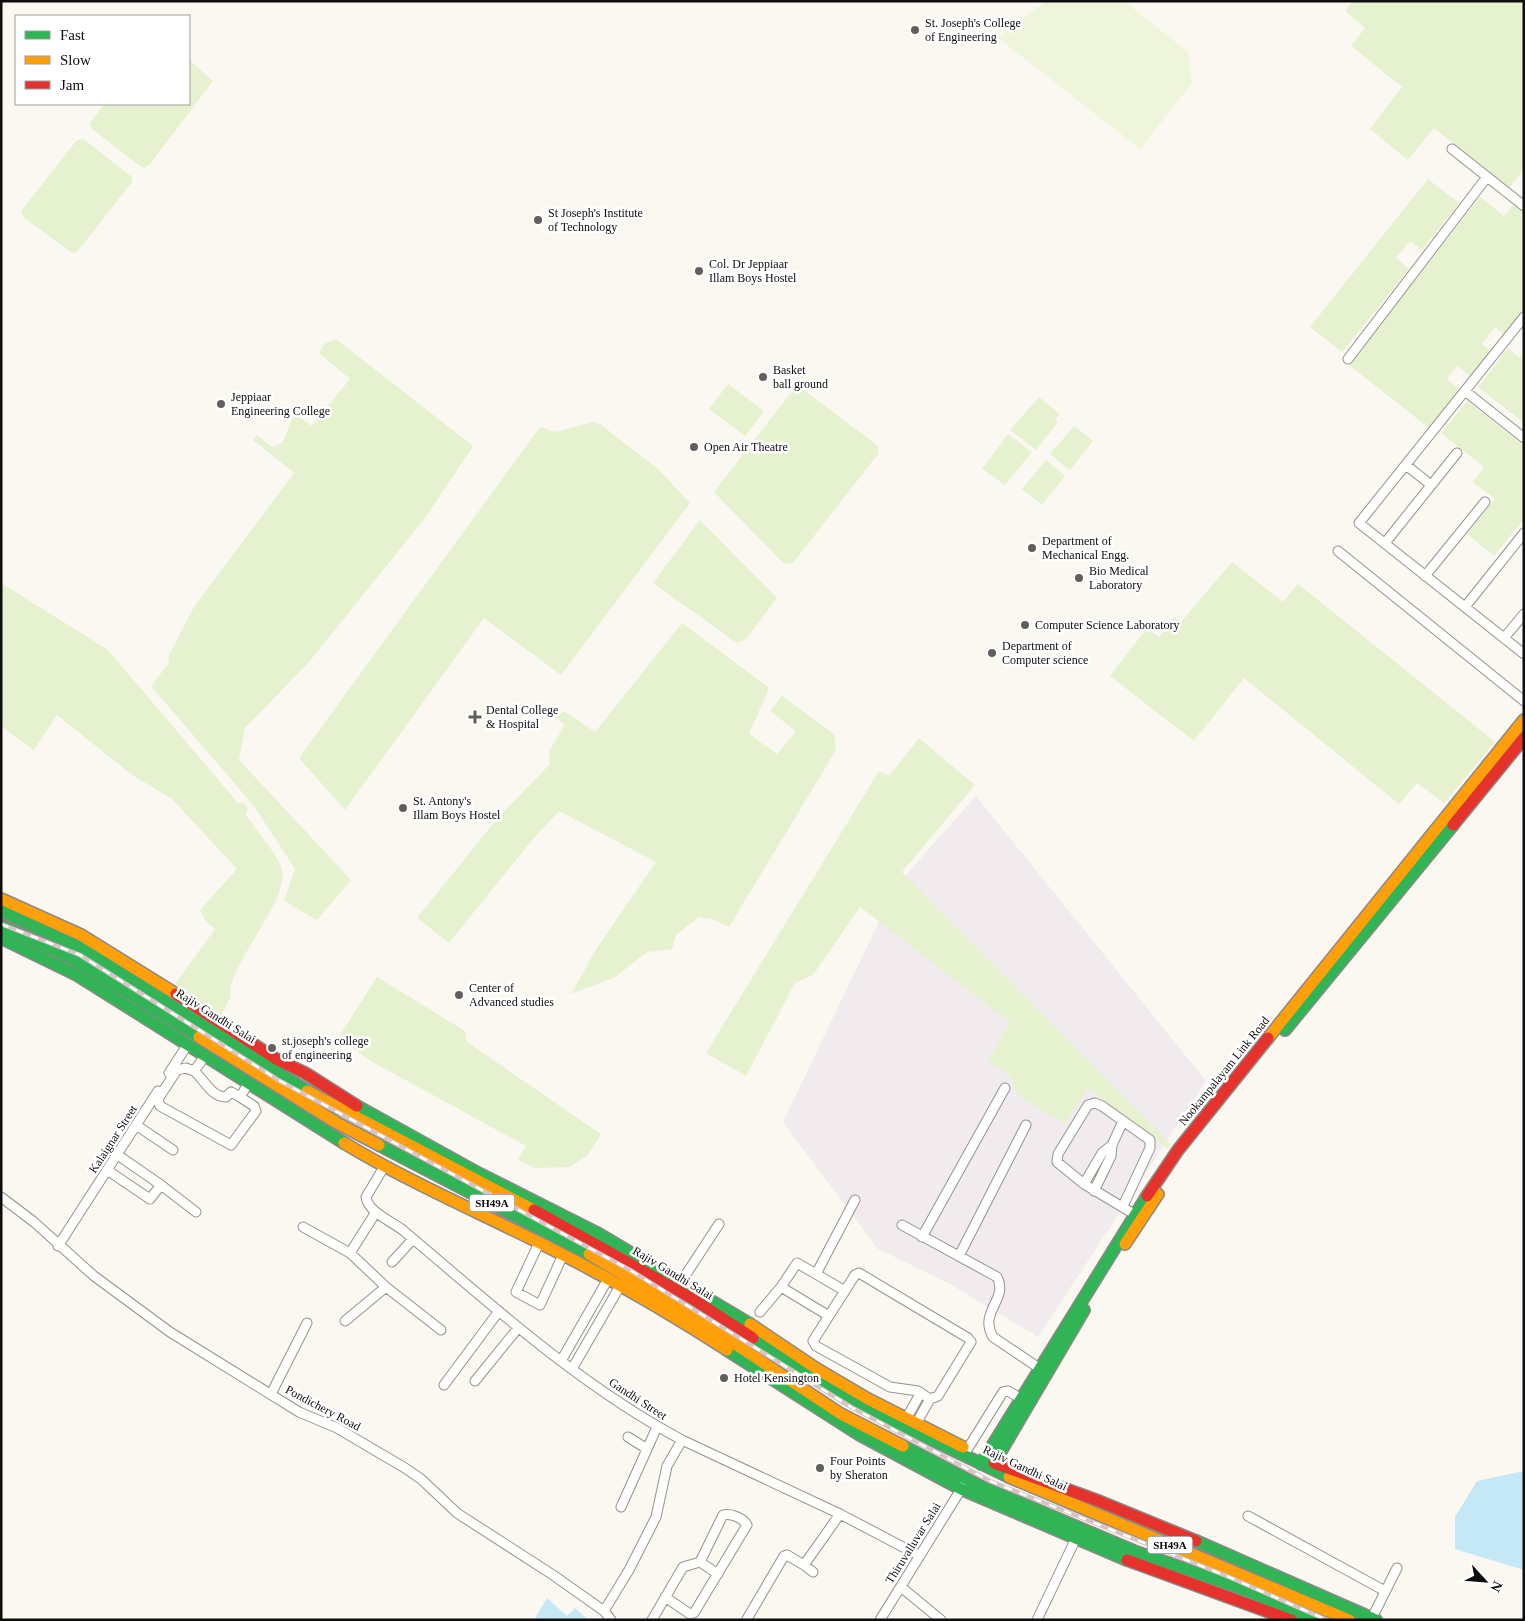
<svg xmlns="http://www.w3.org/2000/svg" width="1525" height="1621" font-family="'Times New Roman',serif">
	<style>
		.industrial { fill: #f2ebee }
		.green { fill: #e6f1cf }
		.pitch { fill: #eff5da }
		.water { fill: #c5e8f7 }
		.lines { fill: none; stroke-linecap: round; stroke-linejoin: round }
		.street-casing { stroke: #949390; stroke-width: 11 }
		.fast-casing { stroke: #8b8986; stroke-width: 14 }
		.slow-casing { stroke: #8b8986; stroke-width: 14 }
		.jam-casing { stroke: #8b8986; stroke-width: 14 }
		.street { stroke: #fefefd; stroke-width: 9 }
		.fast { stroke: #30b455; stroke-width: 11 }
		.slow { stroke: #ff9f0a; stroke-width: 11 }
		.jam { stroke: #e5322d; stroke-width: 11 }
		.rail-casing { stroke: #d8c3c5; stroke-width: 4.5 }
		.rail { stroke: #fff; stroke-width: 2.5; stroke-dasharray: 8; stroke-linecap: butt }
		.poi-dot { fill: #605f5d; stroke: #fff; stroke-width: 2 }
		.labels { text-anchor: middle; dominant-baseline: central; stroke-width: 5; stroke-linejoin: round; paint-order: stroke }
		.shield { fill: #fff; stroke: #565656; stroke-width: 1 }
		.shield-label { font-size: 11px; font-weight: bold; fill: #0d0d0d }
		.poi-label { font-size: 12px; fill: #0d0d0d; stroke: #fff; text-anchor: start }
		.street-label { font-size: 12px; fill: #0d0d0d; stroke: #fff }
	</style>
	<rect width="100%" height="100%" fill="#fbf8f1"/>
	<path class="industrial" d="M976 796 1206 1081 1038 1337 948 1283 878 1249 783 1122 896 886Z"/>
	<path class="green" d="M1353 1H1524V169L1509 188 1434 128 1408 160 1370 129 1402 87 1351 46 1365 28 1345 11Z
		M189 60 213 81 150 164 144 168 140 166 92 129 90 123 104 104H189Z
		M83 139 132 177V182L77 252 72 253 23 217 21 211 77 140Z
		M1428 179 1459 203 1422 250 1410 241 1396 258 1409 269 1342 352 1310 327Z
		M1480 197 1504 216 1514 204 1524 211V311L1505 335 1495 327 1482 344 1490 351 1471 377 1457 366 1447 379 1459 389 1429 428 1349 365Z
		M336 339 473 446 425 518 309 662 245 728 239 760 351 880 317 920 284 901 295 869 254 806 151 686 169 663 168 657 194 607 294 473 253 440 257 435 272 447 282 443C288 433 288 424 295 414L312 426 350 379 319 353 324 344Z
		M1508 348 1520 358 1524 353V423L1478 387Z
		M728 384 764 411 745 436 709 409Z
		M797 385 878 446V454L793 563 784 564 714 492Z
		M1039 397 1060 414 1055 419 1058 422 1036 450 1010 430Z
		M1467 401 1524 446V519L1494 556 1467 534 1495 499 1473 482 1484 467 1441 433Z
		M592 422 600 424 659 470 690 503 561 675 484 618 345 810 299 758 540 427 556 432Z
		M1074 426 1093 441 1070 470 1050 454Z
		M1008 434 1032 452 1005 485 982 469Z
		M1046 460 1065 476 1042 505 1022 489Z
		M700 520 777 598 746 639 737 643 653 583Z
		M1232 562 1283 602 1298 584 1495 742 1444 803 1417 783 1399 804 1244 678 1194 741 1110 676 1147 628 1159 637 1174 617 1181 622Z
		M1 583 108 650 238 803H244L248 808 246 815C254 827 279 857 282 869 290 902 224 968 231 997L221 1015 175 984 215 929 206 921 200 910 237 869 172 799 132 775 57 715 34 750 1 726Z
		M682 623 769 688 749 734 777 754 796 731 770 711 782 696 834 734 836 750 729 927 712 919 699 917 676 935 672 949 647 952 615 977 571 994 597 948 656 862 559 811 533 839 449 943 417 918 496 820 550 764 549 751 565 725 556 717 564 711 595 732Z
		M919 738 975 785 902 872 1171 1145 1168 1149 1088 1088 1064 1124 1022 1098 1016 1091 1010 1075 988 1062 1010 1022 860 907 813 975 795 983 746 1076 706 1053 879 771 889 776Z
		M377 977 465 1031 467 1042 601 1134 588 1155 570 1167 535 1168 518 1160 526 1146 369 1060 339 1037Z"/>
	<path class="pitch" d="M1046 1H1124L1188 52 1192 83 1140 149 998 38Z"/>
	<path class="water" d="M1524 1471V1570L1455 1549V1517L1477 1481Z
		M547 1598 567 1616 575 1608 588 1620H534Z"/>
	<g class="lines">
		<g class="street-casing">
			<path id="street" d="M1452 149 1524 206
				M1524 317 1359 523 1524 654
				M1348 359 1487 177
				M1465 391 1524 438
				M1406 465 1431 485
				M1385 543 1457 453
				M1338 551 1524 701
				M1425 576 1485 502
				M1465 607 1524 533
				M1504 638 1524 614
				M205 1056 194 1071 186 1068 177 1070 158 1099 160 1106 231 1145 256 1111 254 1106 240 1097 248 1084
				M194 1071C204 1079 211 1097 226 1097L231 1092 240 1097
				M169 1073 188 1044
				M136 1125 173 1150
				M1112 1145 1123 1121
				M122 1158 161 1185
				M384 1167 366 1197C368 1213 394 1222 405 1232 493 1306 579 1385 682 1440L840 1514 920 1556
				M107 1170 150 1199 161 1185 196 1212
				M1084 1184 1102 1153 1112 1145 1111 1156 1094 1191
				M1 1197 34 1222 94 1276 170 1332 299 1412 337 1428 405 1468 421 1479 457 1513 553 1575 604 1611 611 1620
				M1123 1206 1150 1148V1140L1102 1106 1095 1103 1088 1105 1058 1154 1057 1162 1084 1184 1134 1214
				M902 1225 997 1277C1009 1299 978 1312 993 1337L1039 1368
				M303 1227 350 1253 386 1287 441 1330
				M922 1237 1005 1088
				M539 1243 516 1292 540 1305 563 1255
				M58 1246 158 1091
				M350 1253 376 1212
				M959 1256 1026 1125
				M392 1262 413 1239
				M859 1273 968 1338 971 1342 938 1396 930 1399 918 1391 890 1387 816 1346 813 1341 855 1275Z
				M816 1274 845 1291
				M681 1282 719 1224
				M781 1287 797 1263 816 1274 855 1200
				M760 1312 781 1287 829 1316
				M345 1321 386 1287
				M561 1361 608 1279
				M572 1369 620 1286
				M475 1381 518 1328
				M444 1385 499 1311
				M271 1394 307 1323
				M906 1419 920 1394
				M916 1424 930 1399
				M628 1437 647 1449
				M967 1450 1003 1392 1008 1391 1020 1398
				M621 1507 657 1427
				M1248 1516 1385 1591
				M700 1562 718 1574
				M804 1565 813 1572
				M901 1587 941 1620
				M604 1611 629 1570 656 1517 667 1466 682 1440
				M1372 1618 1397 1568
				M747 1619 784 1556 787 1555 804 1565 840 1514
				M652 1620 683 1567 700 1562 723 1515C731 1513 743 1518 747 1525L694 1613 690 1614 665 1597
				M880 1620 963 1486
				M1037 1620 1078 1534"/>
		</g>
		<g class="fast-casing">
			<path id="fast" d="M1 911 81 948 307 1091
				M1 926 75 960 199 1037
				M1 938 77 975 344 1143
				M1285 1030 1453 825
				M357 1106 478 1173 599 1234 750 1324
				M379 1145 589 1254
				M753 1338 849 1400 1009 1477
				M727 1350 860 1435 961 1489 1127 1560
				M903 1446 978 1485 1134 1551 1240 1588 1317 1620
				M981 1464 1147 1196
				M991 1468 1084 1310
				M1196 1541 1376 1620"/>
		</g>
		<g class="slow-casing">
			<path id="slow" d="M1 899 81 935 176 994
				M199 1037 337 1123 379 1145
				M1268 1038 1524 720
				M307 1091 534 1210
				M344 1143C407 1181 474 1210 540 1243 604 1275 667 1311 727 1350
				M1125 1244 1158 1194
				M589 1254 685 1311 841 1414 903 1446
				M750 1324 817 1369 868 1399 963 1447
				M1009 1477 1349 1620"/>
		</g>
		<g class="jam-casing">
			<path id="jam" d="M1453 825 1524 738
				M176 994 276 1059 305 1073 357 1106
				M1147 1196 1178 1150 1268 1038
				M534 1210 693 1299 753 1338
				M994 1463 1096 1500 1196 1541
				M1127 1560 1291 1620"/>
		</g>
		<use href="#street" class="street"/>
		<use href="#fast" class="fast"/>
		<use href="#slow" class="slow"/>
		<use href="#jam" class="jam"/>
		<g class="rail-casing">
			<path id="rail" d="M1 924 80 955 280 1081 630 1270 851 1407 990 1481 1229 1577 1327 1620"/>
		</g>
		<use href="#rail" class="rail"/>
	</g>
	<g class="poi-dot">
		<circle cx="915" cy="30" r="5"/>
		<circle cx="538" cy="220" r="5"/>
		<circle cx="699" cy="271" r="5"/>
		<circle cx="763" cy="377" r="5"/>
		<circle cx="221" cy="404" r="5"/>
		<circle cx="694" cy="447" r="5"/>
		<circle cx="1032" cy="548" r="5"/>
		<circle cx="1079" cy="578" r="5"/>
		<circle cx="1025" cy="625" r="5"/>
		<circle cx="992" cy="653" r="5"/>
		<path d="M472.5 709.5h5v5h5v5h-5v5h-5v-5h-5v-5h5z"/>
		<circle cx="403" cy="808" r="5"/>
		<circle cx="459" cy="995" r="5"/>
		<circle cx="272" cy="1048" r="5"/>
		<circle cx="724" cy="1378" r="5"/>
		<circle cx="820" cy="1468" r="5"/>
	</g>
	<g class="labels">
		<g class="shield">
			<rect x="469.5" y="1194.5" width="45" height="17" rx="4"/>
			<rect x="1147.5" y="1536.5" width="45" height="17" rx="4"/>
		</g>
		<g class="shield-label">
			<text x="492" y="1203">SH49A</text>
			<text x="1170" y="1545">SH49A</text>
		</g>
		<g class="poi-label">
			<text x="925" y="23">St. Joseph's College<tspan x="925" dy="14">of Engineering</tspan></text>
			<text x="548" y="213">St Joseph's Institute<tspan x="548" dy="14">of Technology</tspan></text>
			<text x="709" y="264">Col. Dr Jeppiaar<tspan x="709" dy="14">Illam Boys Hostel</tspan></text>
			<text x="773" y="370">Basket<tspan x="773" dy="14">ball ground</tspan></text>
			<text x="231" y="397">Jeppiaar<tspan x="231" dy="14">Engineering College</tspan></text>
			<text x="704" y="447">Open Air Theatre</text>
			<text x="1042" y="541">Department of<tspan x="1042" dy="14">Mechanical Engg.</tspan></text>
			<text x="1089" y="571">Bio Medical<tspan x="1089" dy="14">Laboratory</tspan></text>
			<text x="1035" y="625">Computer Science Laboratory</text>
			<text x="1002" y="646">Department of<tspan x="1002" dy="14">Computer science</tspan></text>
			<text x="486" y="710">Dental College<tspan x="486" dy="14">&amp; Hospital</tspan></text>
			<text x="413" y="801">St. Antony's<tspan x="413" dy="14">Illam Boys Hostel</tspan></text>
			<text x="469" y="988">Center of<tspan x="469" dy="14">Advanced studies</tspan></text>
			<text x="282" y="1041">st.joseph's college<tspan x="282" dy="14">of engineering</tspan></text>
			<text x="734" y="1378">Hotel Kensington</text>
			<text x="830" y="1461">Four Points<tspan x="830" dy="14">by Sheraton</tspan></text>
		</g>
		<g class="street-label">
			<text transform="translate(216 1016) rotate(32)">Rajiv Gandhi Salai</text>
			<text transform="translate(1224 1071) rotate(-51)">Nookampalayam Link Road</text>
			<text transform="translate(113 1139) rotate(-57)">Kalaignar Street</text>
			<text transform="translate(673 1273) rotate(31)">Rajiv Gandhi Salai</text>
			<text transform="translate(638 1399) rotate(33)">Gandhi Street</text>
			<text transform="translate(323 1408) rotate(28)">Pondichery Road</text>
			<text transform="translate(1025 1468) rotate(25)">Rajiv Gandhi Salai</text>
			<text transform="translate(913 1543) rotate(-58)">Thiruvalluvar Salai</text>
		</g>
	</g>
	<rect width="1525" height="1621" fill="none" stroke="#0d0d0d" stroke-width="5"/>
	<rect x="15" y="15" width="175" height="90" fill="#ffffff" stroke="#9e9e9e"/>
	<rect x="25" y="31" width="25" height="8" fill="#30b455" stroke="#9e9e9e"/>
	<text x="60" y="40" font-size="15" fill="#0d0d0d">Fast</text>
	<rect x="25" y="56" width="25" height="8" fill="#ff9f0a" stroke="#9e9e9e"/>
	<text x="60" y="65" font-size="15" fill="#0d0d0d">Slow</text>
	<rect x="25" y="81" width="25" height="8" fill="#e5322d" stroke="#9e9e9e"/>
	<text x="60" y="90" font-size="15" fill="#0d0d0d">Jam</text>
	<g transform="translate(1485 1581) rotate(116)" stroke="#ffffff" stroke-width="4" paint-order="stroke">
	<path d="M0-4L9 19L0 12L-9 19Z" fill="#0d0d0d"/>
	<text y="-8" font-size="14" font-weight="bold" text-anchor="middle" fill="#0d0d0d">N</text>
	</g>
</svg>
